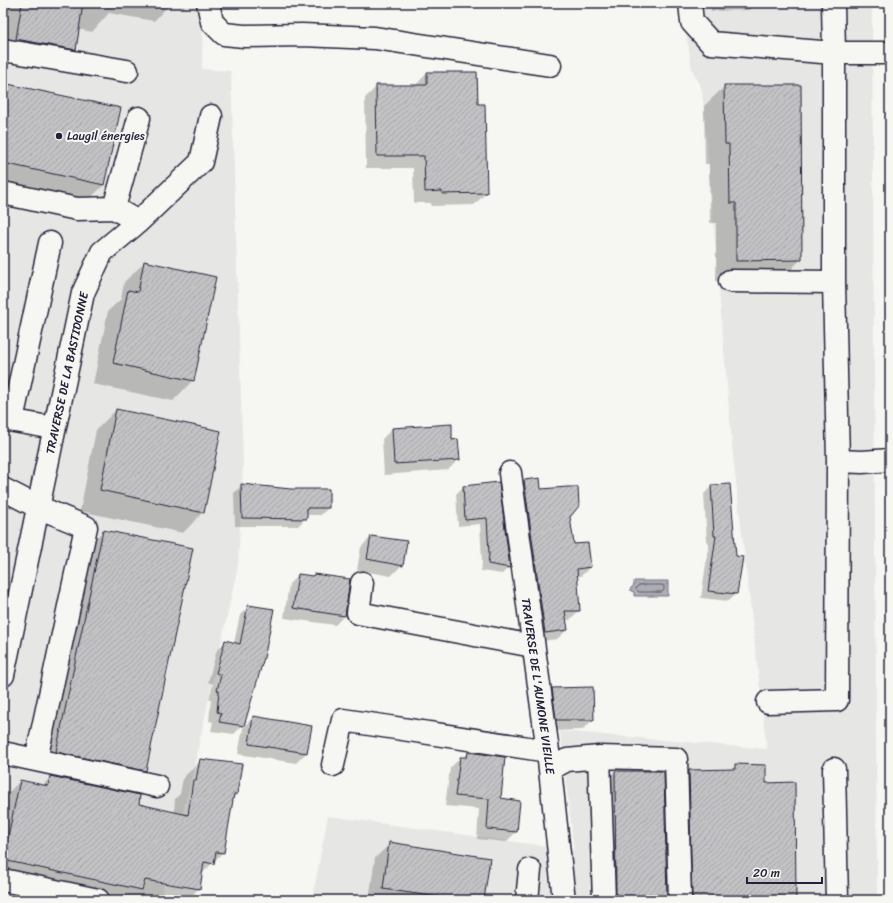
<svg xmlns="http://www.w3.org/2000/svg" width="893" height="903" font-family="Sriracha,sans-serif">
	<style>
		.built { fill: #e6e6e4 }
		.water { fill: url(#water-ripples); stroke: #757583 }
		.shadow { fill: #0003 }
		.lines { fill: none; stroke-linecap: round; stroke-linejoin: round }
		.shore { stroke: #5a5a6b; stroke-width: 1 }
		.building { fill: url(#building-hatch); stroke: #22223b }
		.minor-casing { stroke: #22223b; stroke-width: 25 }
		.minor { stroke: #f6f6f2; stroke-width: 22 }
		.poi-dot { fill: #22223b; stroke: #f6f6f2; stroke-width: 1.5 }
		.labels { text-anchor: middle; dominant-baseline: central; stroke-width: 4; stroke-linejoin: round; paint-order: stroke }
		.poi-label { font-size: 12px; fill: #22223b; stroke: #f6f6f2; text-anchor: start }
		.street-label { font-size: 12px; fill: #22223b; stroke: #f6f6f2 }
	</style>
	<defs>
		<pattern id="water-ripples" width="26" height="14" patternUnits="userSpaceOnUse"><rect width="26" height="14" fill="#adadb3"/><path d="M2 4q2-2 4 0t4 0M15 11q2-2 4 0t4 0" fill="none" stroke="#8c8c93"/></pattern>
		<pattern id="building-hatch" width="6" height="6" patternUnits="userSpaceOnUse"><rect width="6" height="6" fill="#c2c2c4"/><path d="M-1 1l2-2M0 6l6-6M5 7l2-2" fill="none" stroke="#a6a6a9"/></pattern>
	</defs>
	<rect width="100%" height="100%" fill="#f6f6f2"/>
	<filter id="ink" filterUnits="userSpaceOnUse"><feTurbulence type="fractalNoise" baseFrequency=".025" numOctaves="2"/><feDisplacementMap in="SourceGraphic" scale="8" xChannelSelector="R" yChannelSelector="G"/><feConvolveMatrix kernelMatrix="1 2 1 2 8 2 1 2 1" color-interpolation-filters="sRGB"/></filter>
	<g filter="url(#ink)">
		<path class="built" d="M3 3H203L202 69 231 71 243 466 238 566 188 794 165 877 161 900H3Z
			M681 3H872L877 900H312L328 816 574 850 560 731 767 749 733 456 702 90 692 69Z"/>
		<path class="water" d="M634 581H668V596H634V592L631 591 630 589 634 585Z"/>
		<path class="shadow" d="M6 3H171L154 21 109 13 92 32 78 29 75 49 57 66 3 57V33L8 4Z
			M711 3H756L749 10 711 11Z
			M427 73 477 105 486 193 474 205 431 206V203H414L413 168H366L365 98 377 86H415Z
			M3 84 104 185 83 205 3 188Z
			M725 86 801 259 781 280 716 281V223H710L709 164H705L704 106Z
			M145 262 193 380 173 401 93 384 108 311 121 299 124 282Z
			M116 410 203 512 183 533 80 511 96 430Z
			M392 429 451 441 458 460 448 470 384 475 382 439Z
			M539 480 540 490 569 516 574 545 590 567 581 576H577L579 610 570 620H565L567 630 557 639 535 642 515 490 524 481Z
			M498 483 509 567 502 574 481 571 482 562 480 524 458 526 456 494 463 487Z
			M241 486 328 508 321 515H306V518L298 526H235L234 493Z
			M712 486 736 594 729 601 701 598 709 543H707L704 494Z
			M103 531 145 770 124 791 36 772 83 551Z
			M371 537 402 565 391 576 357 570 361 547Z
			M298 575 312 577 314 575 344 616 335 625 284 618 289 584Z
			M249 606 243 725 234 734 211 731 213 722 209 721 211 700 209 699 213 684 208 682 217 650 226 641 234 643 240 615Z
			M552 689 593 720 582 730 546 731 542 700Z
			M253 717 306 753 296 763 238 754 243 728Z
			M468 753 500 799 516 832 506 842 477 839 479 809 445 806 450 768 460 758H463Z
			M201 760 237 794 232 799 223 852 201 875 199 888 188 900H144L133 898 131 900H91L3 881V798L20 781 42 786 51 777 137 805 174 813 175 799 180 794 183 778Z
			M736 765 765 784 795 900H672L669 791 689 771H731Z
			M615 772 667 900H600L599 788Z
			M390 844 483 900H369L375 858Z"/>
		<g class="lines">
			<path class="shore" d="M639 585H662L664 586V590L662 592H639L636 589Z"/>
		</g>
		<path class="building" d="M22 3H83L76 50 16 39Z
			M427 72H477L478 104H485L487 193 442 194V191L425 192 424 156H377L376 85H427Z
			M3 83 121 108 104 185 3 163Z
			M724 85H801L802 260 736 261V203H730L729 144H725Z
			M144 261 216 277 194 381 113 363 128 290 138 292Z
			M116 409 221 431 204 513 100 490Z
			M452 424V440L458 439 460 460 394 464 392 428Z
			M540 478 541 489 567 487H578L579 506 570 517 574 544 588 543 591 567 577 569 580 611H565L568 630 545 633 524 480Z
			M499 482 510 568 488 564 489 554 487 518 465 520 463 486Z
			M241 484 291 489H329V508H307V519L242 518Z
			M730 484 736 556 743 557 737 594 708 591 716 536H714L711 485Z
			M103 530 193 548 146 771 56 752Z
			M371 536 407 541 403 566 367 559Z
			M298 574 313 576 314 574 350 579 345 616 293 608Z
			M248 605 274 609 265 654 244 726 219 722 221 713 217 712 219 691 217 690 221 675 216 673 225 640 240 644Z
			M593 687 594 720H556L552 688Z
			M253 716 312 726 307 753 249 744Z
			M468 752 505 757 501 798 520 801 517 832 487 829 489 799 455 796 460 757H467Z
			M200 759 242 764 237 794H234L224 853 216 852 214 864 204 862 200 889 145 880 142 890 3 860 20 780 48 786 50 776 140 795 139 804 188 815 193 780H196Z
			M735 764 766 765V783L795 782 796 900H692L689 770 735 769Z
			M615 771H664L667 900H616Z
			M389 842 490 858 484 900H459L383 889Z"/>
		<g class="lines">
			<g class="minor-casing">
				<path id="minor" d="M208 3 212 22 224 34 244 36 302 35 375 38 550 65
					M690 3 692 22 711 43 834 53V282L838 461
					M833 3 834 53H890
					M3 50 127 71
					M3 193 77 209 114 208 138 222
					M114 208 139 118
					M730 281 834 282
					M3 419 54 428
					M12 420 50 243
					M510 473 548 751 564 900
					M3 489 38 507 86 527 36 760
					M362 583 358 613 533 646
					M3 675 83 293 102 252 138 222 201 162 211 116
					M768 702 837 700 838 461 862 462 890 460
					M3 753 157 786
					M599 757 604 900
					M333 765 343 720 548 751
					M550 769 567 760 599 757 676 759 680 900
					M834 769 837 900
					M3 880 98 900
					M527 900 530 870"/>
			</g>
			<use href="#minor" class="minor"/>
		</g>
	</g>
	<circle class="poi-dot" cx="59" cy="136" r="4"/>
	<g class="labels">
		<g class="poi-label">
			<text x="67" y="136">Laugil énergies</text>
		</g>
		<g class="street-label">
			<text transform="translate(67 373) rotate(-78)">TRAVERSE DE LA BASTIDONNE</text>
			<text transform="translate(538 686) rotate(82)">TRAVERSE DE L'AUMONE VIEILLE</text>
		</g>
	</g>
	<rect width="893" height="903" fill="none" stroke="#f6f6f2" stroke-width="16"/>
	<rect x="8" y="8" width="877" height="887" fill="none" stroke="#22223b" stroke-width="1.5" filter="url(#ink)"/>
	<path d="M747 877v6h75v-6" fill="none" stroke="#22223b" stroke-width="2"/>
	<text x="753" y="877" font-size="12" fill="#22223b" stroke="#f6f6f2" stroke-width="3" paint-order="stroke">20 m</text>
</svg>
